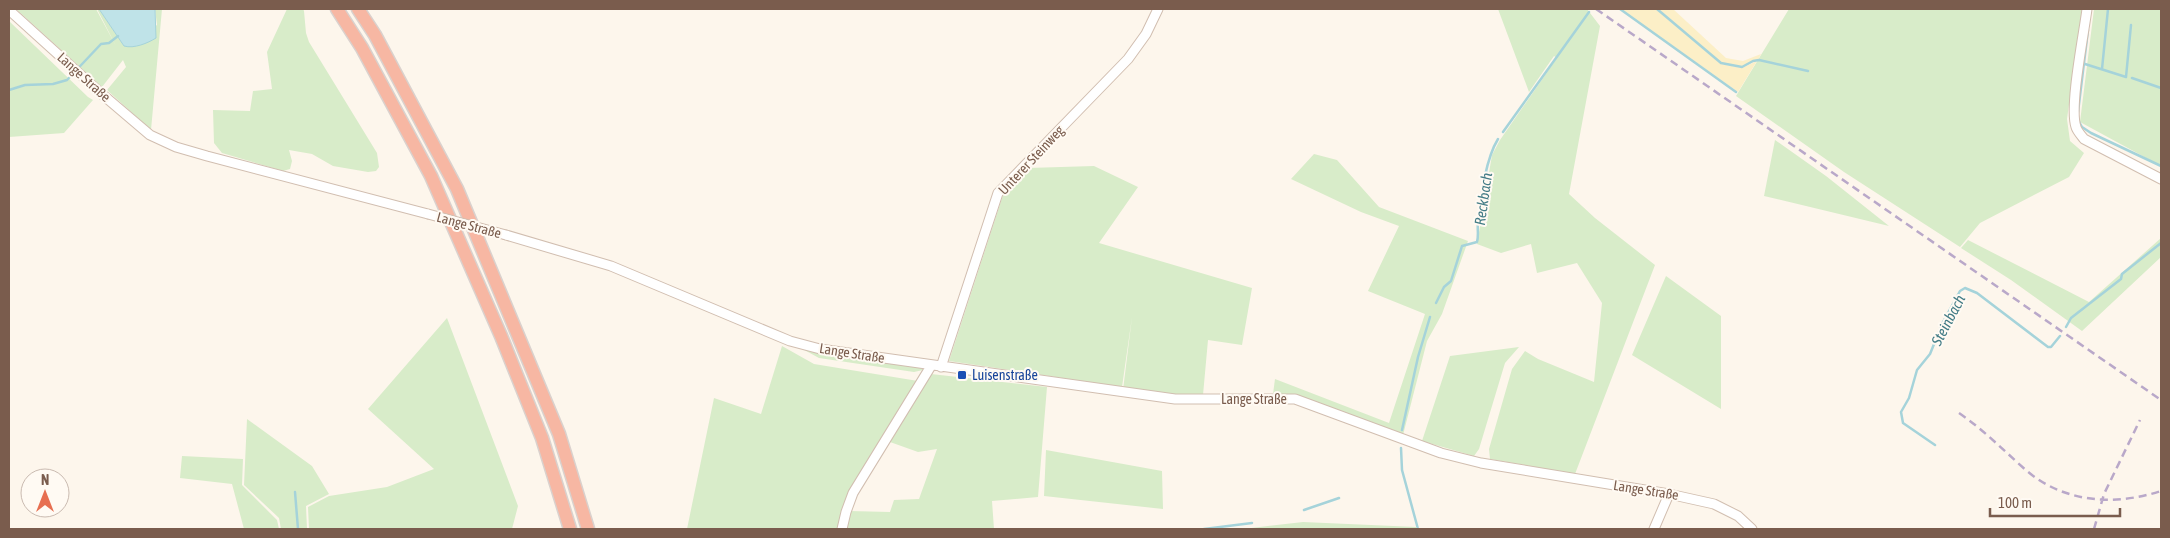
<svg xmlns="http://www.w3.org/2000/svg" width="2170" height="538" font-family="'Asap Condensed',sans-serif">
	<style>
		.green { fill: #d8ecc9 }
		.sand { fill: #fcefc7 }
		.water { fill: #bfe3e8; stroke: #a5d3da }
		.lines { fill: none; stroke-linecap: round; stroke-linejoin: round }
		.stream { stroke: #a5d3da; stroke-width: 2.5 }
		.minor-casing { stroke: #d1beb0; stroke-width: 11 }
		.highway-casing { stroke: #dad1cd; stroke-width: 15 }
		.minor { stroke: #fff; stroke-width: 9 }
		.highway { stroke: #f7b7a3; stroke-width: 12 }
		.rail { stroke: #b9a8c9; stroke-width: 2.5; stroke-dasharray: 8 5; stroke-linecap: butt }
		.minor-bridge-casing { stroke: #d1beb0; stroke-width: 11; stroke-linecap: butt }
		.minor-bridge { stroke: #fff; stroke-width: 9 }
		.transit-dot { fill: #1a4fb4; stroke: #fffaf3; stroke-width: 2 }
		.labels { text-anchor: middle; dominant-baseline: central; stroke-width: 4; stroke-linejoin: round; paint-order: stroke }
		.street-label { font-size: 14px; fill: #7a5c4d; stroke: #fffaf3 }
		.transit-label { font-size: 14px; fill: #164399; stroke: #fffaf3; text-anchor: start }
		.water-label { font-size: 15px; font-style: italic; fill: #437c86; stroke: #fffaf3 }
	</style>
	<rect width="100%" height="100%" fill="#fdf6ec"/>
	<path class="green" d="M16 9H96L116 46 97 9H99L124 46 157 25 155 9H162L151 130 107 90 126 67 123 60 102 87Z
		M287 9H303L304 11 306 33 309 42 377 153 379 167 376 171 368 172 333 166 312 154 289 150 292 161 290 169 283 171 222 153 214 143 213 110 250 111 253 91 272 89 267 52Z
		M1498 9H1587L1580 17 1587 9 1600 26 1569 194 1595 218 1655 265 1575 474 1490 459 1489 449 1512 369 1525 351 1538 359 1594 382 1602 303 1577 263 1537 273 1531 244 1501 253 1477 244 1492 155 1500 140 1557 58 1554 56 1529 92Z
		M1789 9H2082L2067 119 2070 141 2084 153 2069 177 1980 223 1960 247 1844 172 1736 96Z
		M2094 9H2161V166L2080 122Z
		M9 21 88 97 93 100 64 133 9 137Z
		M1775 140 1826 176 1889 226 1764 196Z
		M1314 154 1337 160 1379 207 1468 241 1442 314 1427 341 1403 435 1296 395 1273 394 1275 379 1389 423 1425 314 1368 291 1399 226 1361 212 1291 179Z
		M1094 166 1138 187 1099 243 1252 288 1242 345 1208 340 1203 395 1177 396 1123 390 1132 317 1122 387 949 361 1003 195 1028 168Z
		M2161 238V257L2082 331 2011 280 1961 248 1968 240 2089 302Z
		M1666 276 1721 316V409L1632 355Z
		M447 318 518 506 512 529H309L308 507 329 496 387 487 434 469 368 409Z
		M782 346 814 364 918 381 838 529H687L714 398 761 414Z
		M797 346 818 352 924 368 923 370 914 372 819 358Z
		M1519 347 1505 363 1479 449 1474 456 1422 441 1450 356Z
		M931 374 1047 387 1038 497 992 501 994 529H845L849 511 890 512 894 500 919 499 937 449 918 452 890 442Z
		M247 419 312 466 329 494 306 506 307 529H281L279 518 244 485Z
		M1046 450 1162 471 1163 509 1044 496Z
		M182 456 243 459 242 485 277 520 279 529H244L232 484 180 478Z
		M1303 522 1416 527V529H1243Z"/>
	<path class="sand" d="M1621 9H1656L1721 64 1742 68 1757 61 1738 92Z
		M1658 9H1673L1726 58 1743 61 1761 54 1758 60 1742 67 1721 63Z"/>
	<path class="water" d="M99 9H155L156 38C148 43 134 49 124 46Z"/>
	<g class="lines">
		<path class="stream" d="M1620 9 1736 92
			M1657 9 1721 63 1742 67 1753 61 1759 60 1808 71
			M2085 64 2126 77 2131 25
			M2102 69 2108 9
			M2132 78 2161 88
			M9 90 25 85 53 84 67 80 101 44 109 43 118 36
			M2078 112 2088 30
			M2078 120 2082 127 2091 133 2161 166
			M1503 132 1589 12
			M1436 303 1444 287 1451 281 1462 246 1477 242C1479 235 1477 229 1478 222 1481 198 1485 160 1498 139
			M2066 327 2071 318 2121 279 2122 274 2161 243
			M1402 430 1418 357 1430 317
			M1935 445 1903 423 1901 412 1909 398 1917 370 1930 354 1943 322 1960 291 1965 288 1977 293 2048 347H2051L2060 336
			M1401 448 1402 470 1418 529
			M295 492 298 529
			M1304 510 1339 498
			M1204 529 1252 523"/>
		<g class="minor-casing">
			<path id="minor" d="M2087 9C2084 33 2069 107 2076 127 2077 131 2081 135 2084 139L2161 179
				M9 10 103 95 150 135 176 147 207 156 428 214
				M506 235 611 266 790 341 820 349 1175 399H1295L1441 453 1481 463 1669 494 1714 504 1738 516 1752 529
				M941 367 998 193 1128 59 1146 34 1158 9
				M842 529 846 512 853 493 931 366
				M1654 529 1669 494"/>
		</g>
		<g class="highway-casing">
			<path id="highway" d="M337 9 362 48 431 176 501 336 542 438 570 529
				M358 9 375 35 457 189 559 434 588 529"/>
		</g>
		<use href="#minor" class="minor"/>
		<use href="#highway" class="highway"/>
		<path class="rail" d="M1596 9 2161 400
			M1959 413C1984 430 2004 451 2027 471 2065 503 2115 506 2161 491
			M2094 529 2104 494 2140 420"/>
		<g class="minor-bridge-casing">
			<path id="minor-bridge" d="M428 214 506 235"/>
		</g>
		<use href="#minor-bridge" class="minor-bridge"/>
	</g>
	<rect class="transit-dot" x="957" y="370" width="10" height="10" rx="2.5"/>
	<g class="labels">
		<g class="street-label">
			<text transform="translate(84 77) rotate(42)">Lange Straße</text>
			<text transform="translate(1031 160) rotate(-47)">Unterer Steinweg</text>
			<text transform="translate(469 225) rotate(15)">Lange Straße</text>
			<text transform="translate(852 353) rotate(9)">Lange Straße</text>
			<text x="1254" y="399">Lange Straße</text>
			<text transform="translate(1646 490) rotate(9)">Lange Straße</text>
		</g>
		<g class="transit-label">
			<text x="972" y="375">Luisenstraße</text>
		</g>
		<g class="water-label">
			<text transform="translate(1483 199) rotate(-82)">Reckbach</text>
			<text transform="translate(1948 320) rotate(-62)">Steinbach</text>
		</g>
	</g>
	<rect width="2170" height="538" fill="none" stroke="#7a5c4d" stroke-width="20"/>
	<g transform="translate(45 493)"><circle r="24" fill="#fffaf3" stroke="#cabbb1"/>
	<path d="M0-4L9 19L0 12L-9 19Z" fill="#e76f51"/>
	<text y="-8" font-size="14" font-weight="bold" text-anchor="middle" fill="#7a5c4d">N</text>
	</g>
	<path d="M1990 508v8h130v-8" fill="none" stroke="#7a5c4d" stroke-width="2.5"/>
	<text x="1998" y="508" font-size="15" fill="#7a5c4d" stroke="#fffaf3" stroke-width="4" paint-order="stroke">100 m</text>
</svg>
